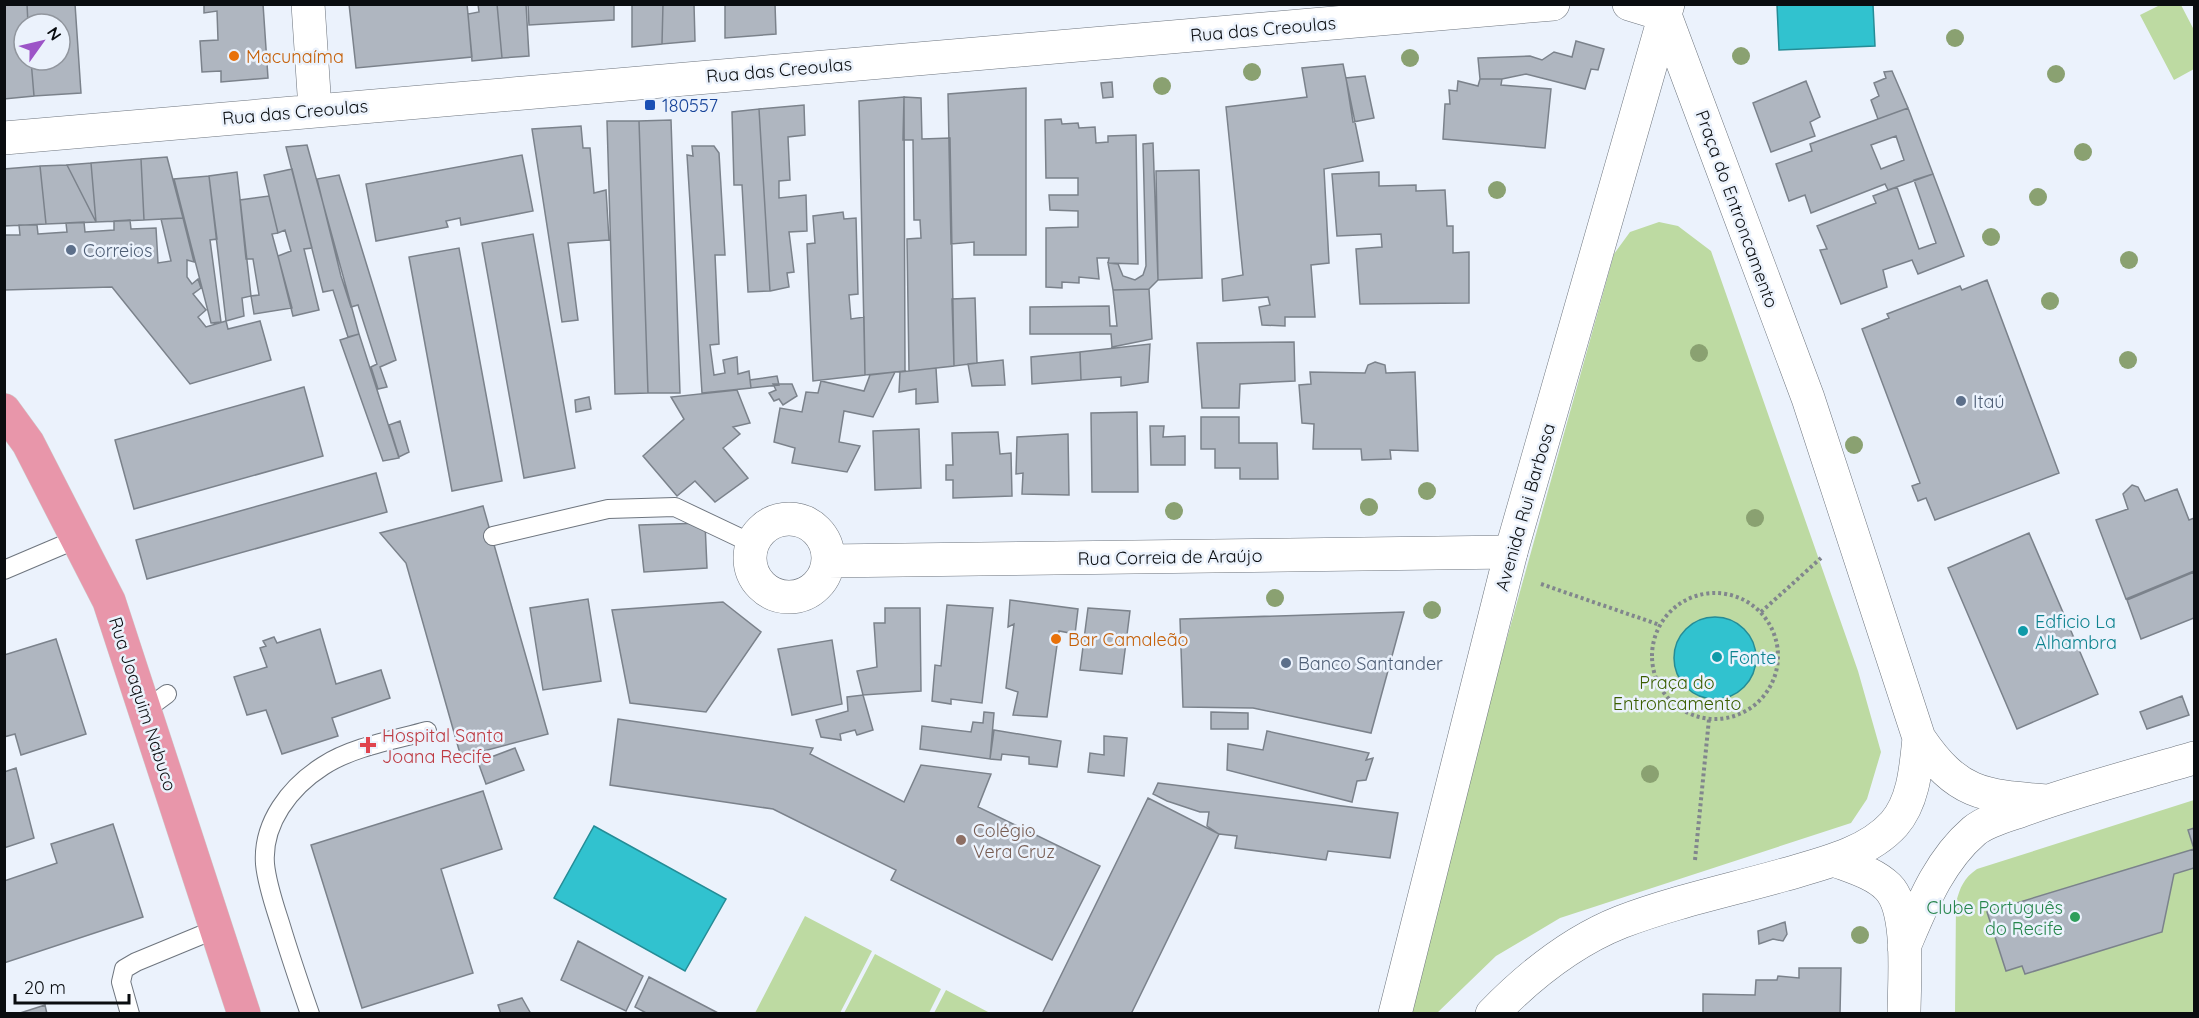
<svg xmlns="http://www.w3.org/2000/svg" width="2199" height="1018" font-family="Quicksand,sans-serif">
	<style>
		.green { fill: #bddaa2 }
		.water { fill: #31c2cf; stroke: #258c96; stroke-width: 1.5 }
		.building { fill: #afb6c0; stroke: #7b828b; stroke-width: 1.5; fill-rule: evenodd }
		.lines { fill: none; stroke-linecap: round; stroke-linejoin: round }
		.lane-casing { stroke: #6e757e; stroke-width: 20 }
		.street-casing { stroke: #6e757e; stroke-width: 34 }
		.secondary-casing { stroke: #6e757e; stroke-width: 34 }
		.primary-casing { stroke: #cecfcf; stroke-width: 34 }
		.path { stroke: #81868d; stroke-width: 4; stroke-dasharray: 3 3; stroke-linecap: butt }
		.lane { stroke: #fff; stroke-width: 18 }
		.street { stroke: #fff; stroke-width: 33 }
		.secondary { stroke: #fff; stroke-width: 33 }
		.primary { stroke: #e896aa; stroke-width: 33 }
		.tree { fill: #8aa171 }
		.food-dot { fill: #e8710a; stroke: #ebf2fc; stroke-width: 2 }
		.transit-dot { fill: #1a4fb4; stroke: #ebf2fc; stroke-width: 2 }
		.service-dot { fill: #5c6f8a; stroke: #ebf2fc; stroke-width: 2 }
		.culture-dot { fill: #0f9aa8; stroke: #ebf2fc; stroke-width: 2 }
		.health-dot { fill: #e0444e; stroke: #ebf2fc; stroke-width: 2 }
		.education-dot { fill: #8d6e63; stroke: #ebf2fc; stroke-width: 2 }
		.leisure-dot { fill: #2e9e5b; stroke: #ebf2fc; stroke-width: 2 }
		.labels { text-anchor: middle; dominant-baseline: central; stroke-width: 5; stroke-linejoin: round; paint-order: stroke }
		.street-label { font-size: 18px; fill: #0a0d10; stroke: #ebf2fc }
		.food-label { font-size: 18px; fill: #c56008; stroke: #ebf2fc; text-anchor: start }
		.transit-label { font-size: 18px; fill: #164399; stroke: #ebf2fc; text-anchor: start }
		.service-label { font-size: 18px; fill: #4e5e75; stroke: #ebf2fc; text-anchor: start }
		.culture-label { font-size: 18px; fill: #0d838f; stroke: #ebf2fc; text-anchor: start }
		.park-label { font-size: 18px; fill: #3b5e00; stroke: #ebf2fc }
		.health-label { font-size: 18px; fill: #be3a42; stroke: #ebf2fc; text-anchor: start }
		.education-label { font-size: 18px; fill: #785e54; stroke: #ebf2fc; text-anchor: start }
		.leisure-label { font-size: 18px; fill: #27864d; stroke: #ebf2fc; text-anchor: end }
	</style>
	<rect width="100%" height="100%" fill="#ebf2fc"/>
	<path class="green" d="M2160 5H2181L2194 30V69L2174 80 2140 15Z
		M1659 222 1678 226 1711 251 1858 671 1881 752 1867 799 1851 823 1560 918 1496 956 1437 1013 1409 1014 1499 667 1614 254 1630 232Z
		M2194 800V1013L1955 1014 1956 903C1960 887 1964 878 1977 869Z
		M805 916 872 951 840 1013H755Z
		M875 954 941 989 929 1013H844Z
		M946 990 990 1013H934Z"/>
	<path class="water" d="M1777 5H1873L1875 46 1779 50Z
		M1674 658a41 41 0 1 1 82 0a41 41 0 1 1-82 0Z
		M594 826 726 899 685 971 554 898Z"/>
	<path class="building" d="M4 4H27L28 24H24V60H31L34 96 4 99Z
		M27 4H75L81 93 34 96 31 60H60V24H28Z
		M204 4H263L268 78 221 82V71L202 72 200 41 218 40 217 11 204 13Z
		M349 4H467L472 57 356 68Z
		M478 4H497L502 58 472 61 468 14 479 12Z
		M497 4H526L529 56 502 58Z
		M528 4H614V20L529 25Z
		M632 4H663L662 44 632 47Z
		M663 4H694L695 41 662 44Z
		M725 4H775L776 34 725 38Z
		M1576 41 1604 49 1598 70 1591 69 1585 89 1526 74 1502 79H1480L1478 58 1530 56 1542 60 1554 52 1572 57Z
		M1343 64 1363 161 1324 169 1329 263 1311 265 1315 317H1285V326L1262 325 1259 307 1270 305 1268 297 1223 301 1222 279 1243 275 1226 107 1307 97 1302 68Z
		M1892 71 1908 108 1878 119 1871 100 1879 96 1874 83 1886 78 1884 72Z
		M1365 76 1374 118 1353 122 1346 78Z
		M1480 79H1502L1501 85 1551 89 1545 148 1443 139 1445 104H1450L1449 90 1457 91 1458 81 1478 86Z
		M1806 81 1820 117 1810 122 1815 136 1771 152 1753 103Z
		M1112 82 1113 97 1103 98 1101 83Z
		M1026 88V255H974V242L951 244 948 94Z
		M904 97 921 98 922 139 950 138 954 366 909 371 907 239 921 238 920 220H914L913 140H903Z
		M904 97 905 371 865 375 859 101Z
		M804 105 805 135 788 137 790 180 779 181V198L806 195 807 231 789 232 794 272 787 273 789 287 770 291 759 109Z
		M1908 108 1933 174 1888 190 1885 184 1811 213 1805 195 1789 201 1776 164 1812 151 1810 144ZM1896 136 1904 160 1881 169 1871 145Z
		M759 109 770 291 748 292 742 185H734L732 112Z
		M1061 119 1062 124 1078 123 1079 128 1095 127 1096 143 1108 142V136L1136 135 1138 264 1108 263 1109 258H1097L1099 279 1079 277V283L1062 282V288L1046 287V228L1078 227V211L1050 210 1049 195H1078V178H1046L1045 120Z
		M671 120 680 393H648L639 121Z
		M607 121H639L648 393 615 394Z
		M581 126 583 148H590L594 193 606 190 609 240 568 243 578 320 562 322 532 129Z
		M1153 143 1158 280 1149 289 1113 290 1108 263 1118 264 1123 276 1135 280 1143 275 1146 266 1143 144Z
		M307 145 359 334 348 337 333 290 323 292 286 147Z
		M692 146H714L719 153 725 255H715L719 344 710 345 714 375 725 373 723 360 737 357 738 374 749 371 751 388 702 393 687 155 693 156Z
		M522 155 533 211 461 225 460 218 446 221 448 227 376 241 366 184Z
		M167 157 183 218 144 220 141 159Z
		M141 159 144 220 96 222 91 163Z
		M91 163 96 222 67 165Z
		M67 165 96 222 46 224 40 166Z
		M40 166 46 224 4 226V169Z
		M292 169 312 248 304 249 319 310 293 316 278 256 291 251 285 230 278 233 264 175Z
		M1199 170 1202 278 1158 280 1156 171Z
		M237 172 251 296 242 298 244 316 226 321 209 176Z
		M1379 172V186L1416 185V191L1445 190 1447 226H1453V253L1469 252V303L1360 304 1356 249 1382 247 1381 234 1337 236 1332 174Z
		M1933 174 1964 256 1918 274 1912 260 1883 270 1887 287 1841 304 1820 250 1827 249 1817 226 1876 203 1873 196 1897 187 1919 249 1936 243 1914 180Z
		M339 175 396 360 380 367 387 387 378 389 371 367 377 364 358 305 351 307 341 276 317 179Z
		M209 176 217 239 210 240 221 322 211 323 174 179Z
		M269 196 278 233 272 234 292 308 254 314 251 296 259 295 253 259H246L240 200Z
		M843 212 844 219 856 218 858 294 849 295 851 319 864 317 865 375 813 381 807 244 815 243 813 216Z
		M183 218 194 262 187 260V277L192 284 198 279 201 288 193 294 206 310 198 317 206 327 226 321 228 329 260 321 271 360 190 384 112 287 4 290V235H20L19 225H37L38 234 67 232 66 223 84 222 85 232 114 230V221L130 220 131 229 156 228 158 263 171 261 161 219Z
		M533 234 575 468 524 478 482 243Z
		M459 248 502 481 452 491 409 257Z
		M1987 280 2059 473 1935 520 1926 498 1918 501 1912 486 1920 483 1862 329 1889 318 1887 314 1960 286 1962 290Z
		M1149 289 1152 339 1112 347 1111 334H1030V307L1109 306 1110 326H1117L1113 290Z
		M975 298 977 363 954 366 952 299Z
		M359 334 399 458 383 461 340 340Z
		M1294 342 1295 381 1240 384 1239 408H1202L1197 343Z
		M1150 344 1148 382 1121 386V377L1081 380 1080 352Z
		M1080 352 1081 380 1032 384 1031 357Z
		M1003 360 1005 385 972 386 968 364Z
		M1375 362 1385 365 1386 373 1415 372 1418 451 1390 450 1391 459 1362 460 1361 449H1313L1314 424 1302 423 1299 385 1311 384 1310 372 1365 373 1368 365Z
		M936 368 938 402 916 404V389L899 392 900 372Z
		M895 372 873 417 844 411 839 442 860 446 847 472 792 463 795 448 774 442 780 408 802 412 806 392 818 393 821 381 864 391 870 375Z
		M777 376 779 385 751 388 750 380Z
		M773 384H792L797 396 783 405 779 399 774 401 769 393 776 390Z
		M304 387 323 456 134 509 115 440Z
		M737 390 750 423 733 427 740 434 723 448 748 478 715 502 695 481 677 496 643 456 684 419 671 397Z
		M589 397 591 409 576 412 575 400Z
		M1137 412 1138 492H1092L1091 413Z
		M1201 417H1239V443H1277L1278 479H1240V468H1215V449H1201Z
		M400 421 409 452 399 457 389 425Z
		M1150 426H1164L1163 437 1185 436V465H1151Z
		M919 429 921 488 875 490 873 431Z
		M998 432 1000 454 1011 453 1012 496 953 498V480H946V465H953L952 433Z
		M1068 434 1069 495 1022 494 1023 473 1016 474 1017 437Z
		M376 473 387 512 147 579 136 540Z
		M2132 485 2138 487 2145 501 2177 489 2189 520 2194 518V571L2126 599 2096 520 2128 509 2123 494Z
		M483 506 548 734 461 757 406 563 380 533Z
		M705 523 707 568 644 572 639 525Z
		M2029 533 2098 694 2017 729 1948 568Z
		M2194 572V618L2141 639 2127 600Z
		M588 599 601 681 543 690 530 608Z
		M1010 600 1078 609 1075 634 1059 631 1047 717 1013 715 1018 692 1006 688 1014 624 1008 627Z
		M723 602 761 632 706 712 630 703 612 610Z
		M947 605 993 608 982 703 951 699V704L932 701 935 665 941 666Z
		M885 608H920L921 691 863 695 857 671 877 667 874 623H885Z
		M1088 608 1130 611 1122 674 1080 670Z
		M1404 612 1371 733 1253 708 1183 707 1180 619Z
		M320 629 336 684 381 670 390 698 332 718 338 736 282 754 266 710 247 715 234 677 267 667 260 648 266 646 263 641 274 637 277 643Z
		M56 639 86 734 21 755 15 734 4 737V655Z
		M832 640 842 704 792 715 778 649Z
		M863 695 873 730 857 735 855 730 840 734 841 740 821 737 816 720 848 711 847 697Z
		M2182 696 2189 715 2147 729 2140 712Z
		M984 712 994 713 990 759 920 749 922 726 971 732 973 722 983 723Z
		M1211 712 1248 713V729H1211Z
		M618 719 813 748 810 754 904 802 921 765 991 774 978 807 1100 866 1052 960 891 880 896 870 773 809 610 785Z
		M994 730 1061 741 1057 767 1029 764V757L1002 754 1001 760 990 759Z
		M1267 731 1369 753 1366 760 1373 758 1366 780 1357 781 1352 802 1227 770 1228 744 1263 750Z
		M1104 736 1127 738 1124 776 1088 772 1090 753 1104 755Z
		M515 748 524 770 486 784 478 762Z
		M16 768 34 838 4 848V772Z
		M1158 783 1398 813 1390 858 1328 851 1326 860 1235 848 1237 836 1219 834 1207 826 1209 812H1200L1167 801 1153 794Z
		M483 791 502 849 441 869 473 973 362 1008 311 845Z
		M1148 798 1219 834 1131 1014H1042Z
		M113 824 143 917 4 963V881L57 863 51 844Z
		M2194 828V868L2174 874 2162 932 2025 974 2022 966 2006 971 1987 912 2194 849 2188 830Z
		M1785 922 1787 934 1783 941 1773 939 1759 944 1758 931Z
		M578 941 643 976 626 1011 561 980Z
		M1799 968H1841L1840 1014H1703V994L1755 995 1756 980H1777L1778 976 1799 978Z
		M649 977 720 1014H648L635 1007Z
		M522 998 531 1014H501L498 1005Z
		M45 1005 47 1014H17Z"/>
	<g class="lines">
		<g class="lane-casing">
			<path id="lane" d="M493 536 608 509 675 507 753 544
				M4 570 77 539
				M144 711 167 694
				M130 1014 121 982 124 969 136 962 216 929
				M310 1014C300 985 290 956 281 926 275 907 267 885 265 864 262 823 290 787 323 766 352 747 394 740 427 731"/>
		</g>
		<g class="street-casing">
			<path id="street" d="M750 558a39 39 0 1 1 78 0a39 39 0 1 1-78 0Z
				M828 561 1511 552"/>
		</g>
		<g class="secondary-casing">
			<path id="secondary" d="M308 4 315 109
				M1629 4 1665 15
				M1665 15 1808 398 1919 738C1957 794 1982 796 2046 801
				M4 138 1553 4
				M1834 860C1852 867 1874 873 1888 887 1911 910 1904 982 1904 1014
				M1904 947C1922 905 1939 861 1974 831 1986 821 2005 816 2020 811 2077 790 2136 775 2194 758
				M1395 1014 1511 552 1668 4
				M1492 1014C1528 977 1573 941 1621 922 1673 902 1730 890 1783 875 1821 864 1867 854 1894 824 1914 801 1916 767 1919 738"/>
		</g>
		<g class="primary-casing">
			<path id="primary" d="M4 410 28 443 109 601 244 1014"/>
		</g>
		<path class="path" d="M1541 584 1660 625
			M1652 656a63 63 0 1 1 126 0a63 63 0 1 1-126 0Z
			M1761 612 1821 558
			M1695 860 1709 719"/>
		<use href="#lane" class="lane"/>
		<use href="#street" class="street"/>
		<use href="#secondary" class="secondary"/>
		<use href="#primary" class="primary"/>
	</g>
	<g class="tree">
		<circle cx="1955" cy="38" r="9"/>
		<circle cx="1741" cy="56" r="9"/>
		<circle cx="1410" cy="58" r="9"/>
		<circle cx="1252" cy="72" r="9"/>
		<circle cx="2056" cy="74" r="9"/>
		<circle cx="1162" cy="86" r="9"/>
		<circle cx="2083" cy="152" r="9"/>
		<circle cx="1497" cy="190" r="9"/>
		<circle cx="2038" cy="197" r="9"/>
		<circle cx="1991" cy="237" r="9"/>
		<circle cx="2129" cy="260" r="9"/>
		<circle cx="2050" cy="301" r="9"/>
		<circle cx="1699" cy="353" r="9"/>
		<circle cx="2128" cy="360" r="9"/>
		<circle cx="1854" cy="445" r="9"/>
		<circle cx="1427" cy="491" r="9"/>
		<circle cx="1369" cy="507" r="9"/>
		<circle cx="1174" cy="511" r="9"/>
		<circle cx="1755" cy="518" r="9"/>
		<circle cx="1275" cy="598" r="9"/>
		<circle cx="1432" cy="610" r="9"/>
		<circle cx="1650" cy="774" r="9"/>
		<circle cx="1860" cy="935" r="9"/>
	</g>
	<g class="food-dot">
		<circle cx="234" cy="56" r="6"/>
		<circle cx="1056" cy="639" r="6"/>
	</g>
	<rect class="transit-dot" x="644" y="99" width="12" height="12" rx="3"/>
	<g class="service-dot">
		<circle cx="71" cy="250" r="6"/>
		<circle cx="1961" cy="401" r="6"/>
		<circle cx="1286" cy="663" r="6"/>
	</g>
	<g class="culture-dot">
		<circle cx="2023" cy="631" r="6"/>
		<circle cx="1717" cy="657" r="6"/>
	</g>
	<path class="health-dot" d="M365 736h6v6h6v6h-6v6h-6v-6h-6v-6h6z"/>
	<circle class="education-dot" cx="961" cy="840" r="6"/>
	<circle class="leisure-dot" cx="2075" cy="917" r="6"/>
	<g class="labels">
		<g class="street-label">
			<text transform="translate(1263 29) rotate(-5)">Rua das Creoulas</text>
			<text transform="translate(779 70) rotate(-5)">Rua das Creoulas</text>
			<text transform="translate(295 112) rotate(-5)">Rua das Creoulas</text>
			<text transform="translate(1737 209) rotate(70)">Praça do Entroncamento</text>
			<text transform="translate(1525 507) rotate(-74)">Avenida Rui Barbosa</text>
			<text transform="translate(1170 557) rotate(-1)">Rua Correia de Araújo</text>
			<text transform="translate(143 704) rotate(72)">Rua Joaquim Nabuco</text>
		</g>
		<g class="food-label">
			<text x="246" y="56">Macunaíma</text>
			<text x="1068" y="639">Bar Camaleão</text>
		</g>
		<g class="transit-label">
			<text x="662" y="105">180557</text>
		</g>
		<g class="service-label">
			<text x="83" y="250">Correios</text>
			<text x="1973" y="401">Itaú</text>
			<text x="1298" y="663">Banco Santander</text>
		</g>
		<g class="culture-label">
			<text x="2035" y="621">Edficio La<tspan x="2035" dy="21">Alhambra</tspan></text>
			<text x="1729" y="657">Fonte</text>
		</g>
		<g class="park-label">
			<text x="1677" y="682">Praça do<tspan x="1677" dy="21">Entroncamento</tspan></text>
		</g>
		<g class="health-label">
			<text x="382" y="735">Hospital Santa<tspan x="382" dy="21">Joana Recife</tspan></text>
		</g>
		<g class="education-label">
			<text x="973" y="830">Colégio<tspan x="973" dy="21">Vera Cruz</tspan></text>
		</g>
		<g class="leisure-label">
			<text x="2063" y="907">Clube Português<tspan x="2063" dy="21">do Recife</tspan></text>
		</g>
	</g>
	<rect width="2199" height="1018" fill="none" stroke="#0a0d10" stroke-width="12"/>
	<g transform="translate(42 42) rotate(56)"><circle r="28" fill="#ebf2fc" stroke="#91969e" stroke-width="1.5"/>
	<path d="M0-4.5L10 22L0 15L-10 22Z" fill="#9c54c7"/>
	<text y="-9" font-size="16" font-weight="bold" text-anchor="middle" fill="#0a0d10">N</text>
	</g>
	<path d="M15 994v9h114v-9" fill="none" stroke="#0a0d10" stroke-width="3"/>
	<text x="24" y="994" font-size="18" fill="#0a0d10" stroke="#ebf2fc" stroke-width="4.5" paint-order="stroke">20 m</text>
</svg>
